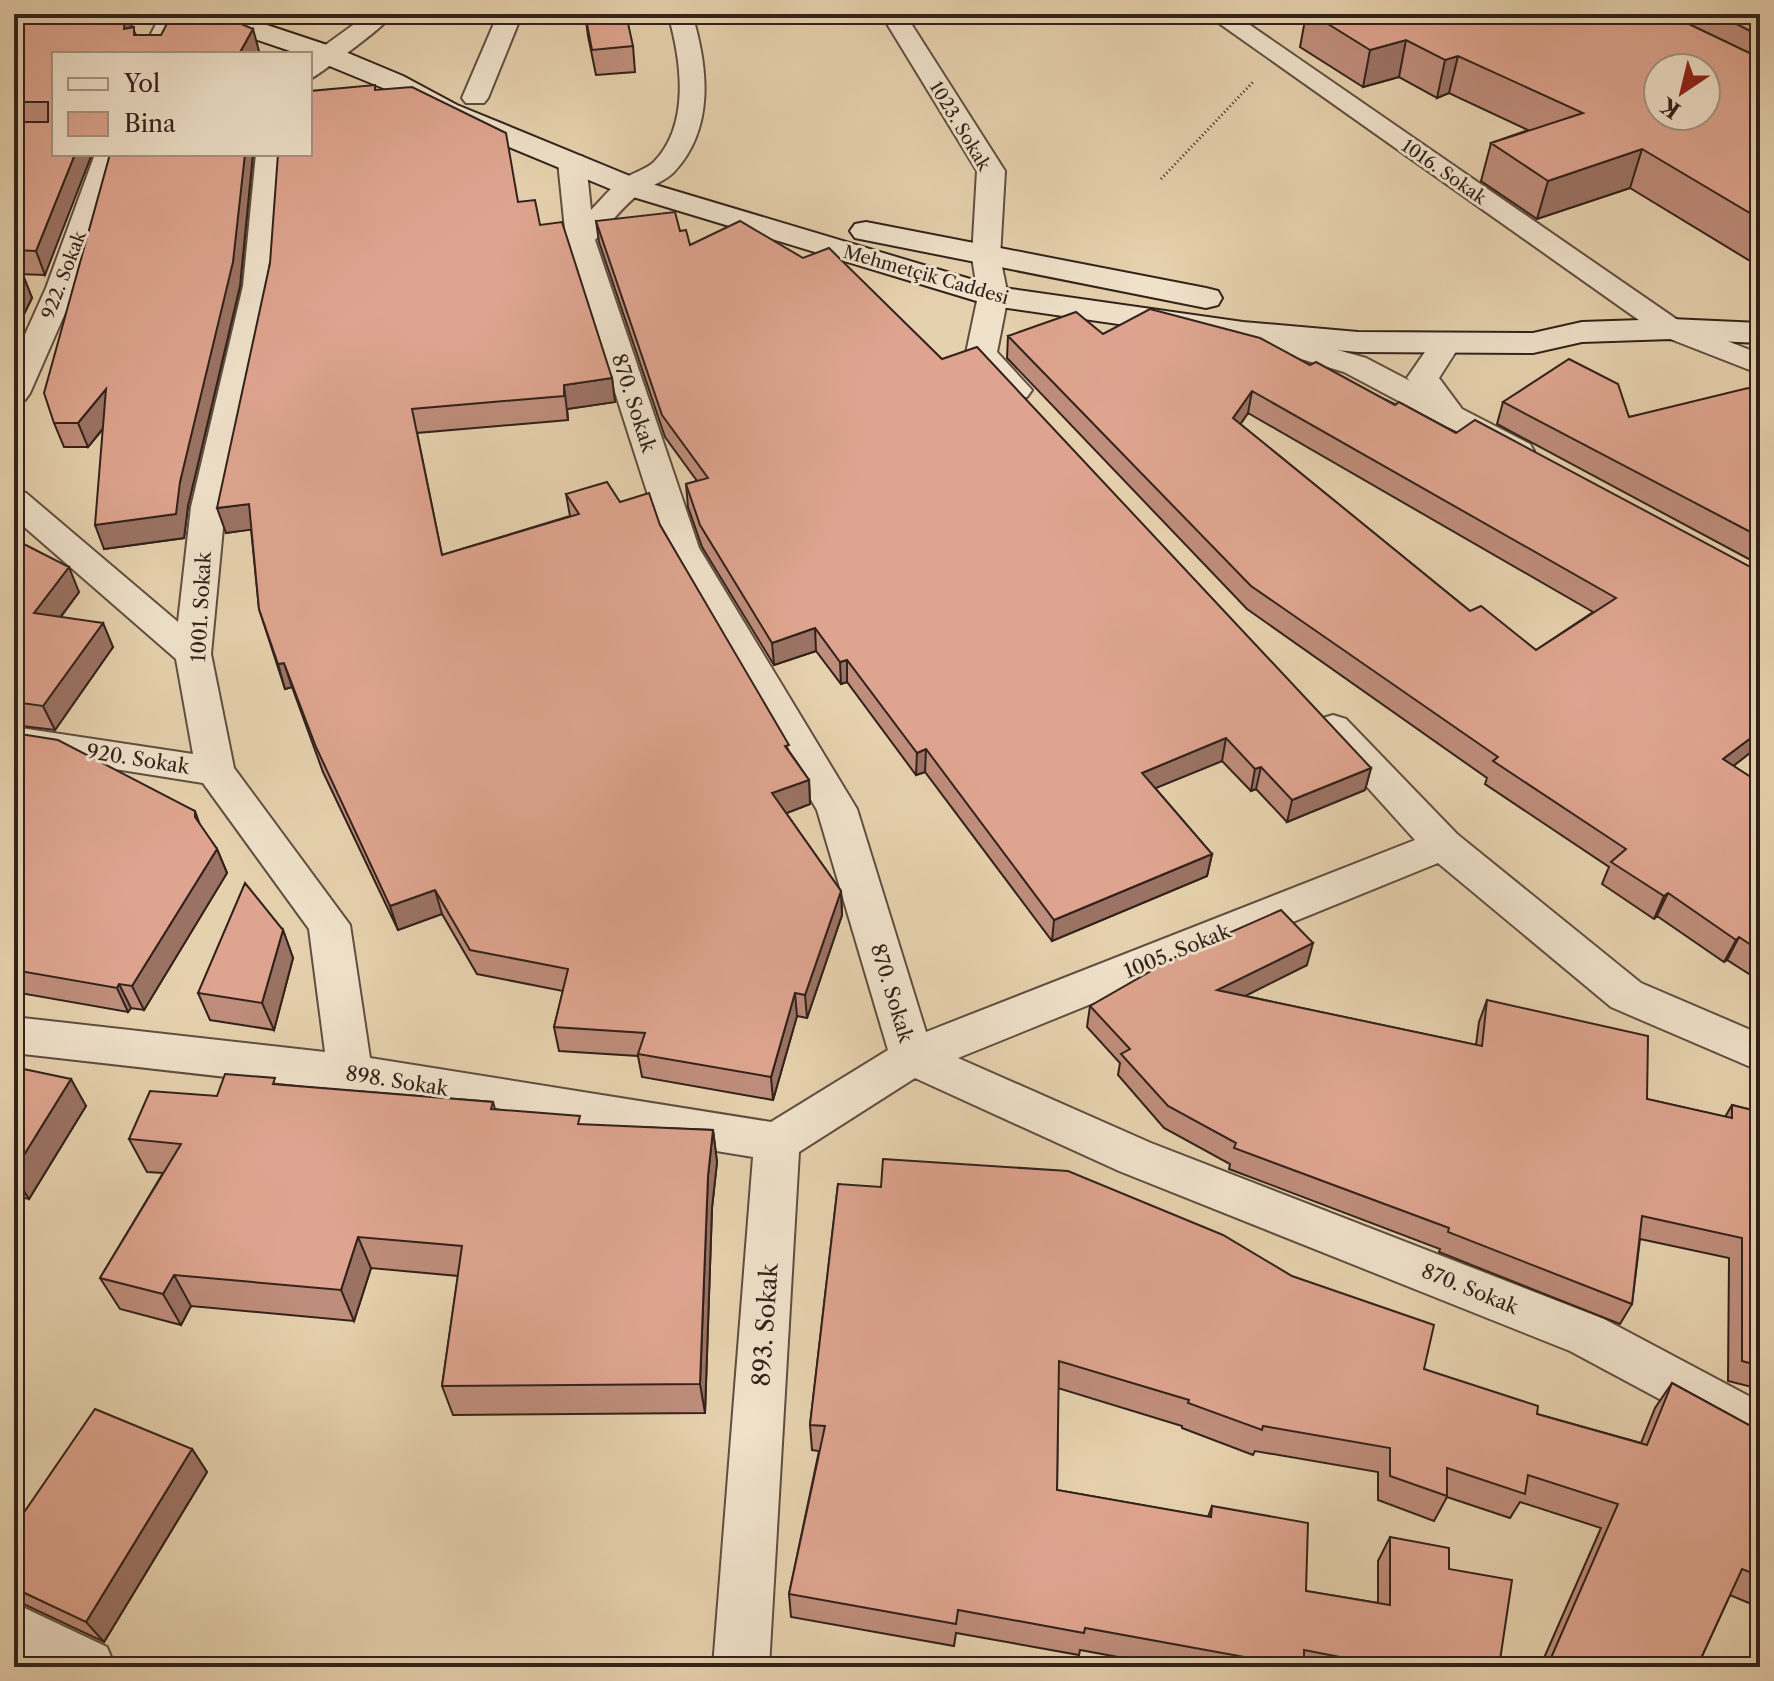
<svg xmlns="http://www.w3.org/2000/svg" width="1774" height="1681" font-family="'Libre Caslon Text',serif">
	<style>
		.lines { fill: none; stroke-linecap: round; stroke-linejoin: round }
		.street-casing { stroke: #604e40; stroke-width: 4 }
		.secondary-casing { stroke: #33221b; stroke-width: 4 }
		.path { stroke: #33221b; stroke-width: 3; stroke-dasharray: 1 3; stroke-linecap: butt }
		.street { fill: #efe1ca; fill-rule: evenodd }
		.secondary { fill: #efe1ca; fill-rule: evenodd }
		.wall { fill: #bf8d7b; stroke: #33221b; stroke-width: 2; fill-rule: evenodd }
		.shaded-wall { fill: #9b7364; stroke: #33221b; stroke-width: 2 }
		.building { fill: #dea48f; stroke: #33221b; stroke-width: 2; fill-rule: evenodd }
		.labels { text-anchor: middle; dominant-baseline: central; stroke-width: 6; stroke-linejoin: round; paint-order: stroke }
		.far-street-label { font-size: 18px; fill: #33221b; stroke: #efe1ca }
		.street-label { font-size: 20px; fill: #33221b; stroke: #efe1ca }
		.near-street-label { font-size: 24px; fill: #33221b; stroke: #efe1ca }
	</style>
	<rect width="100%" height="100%" fill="#e6d1ae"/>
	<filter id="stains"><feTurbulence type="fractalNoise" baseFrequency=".0025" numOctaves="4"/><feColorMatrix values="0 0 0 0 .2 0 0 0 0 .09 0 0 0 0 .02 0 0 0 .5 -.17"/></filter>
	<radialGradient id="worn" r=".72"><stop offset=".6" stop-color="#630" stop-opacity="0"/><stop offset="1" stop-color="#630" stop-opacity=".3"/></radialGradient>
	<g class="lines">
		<g class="street-casing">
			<path id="street" d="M14 14H40L37 19 14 24Z
				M161 14H185L167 54H141Z
				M360 14H384V23C379 30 316 77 310 79V56L360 20Z
				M498 14H522L488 98 484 103H466L462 98Z
				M668 14H692C708 67 715 128 674 172 665 181 652 185 642 192 624 204 610 224 595 240L699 548 857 809 926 1032 1415 840 1314 728 1320 719 1333 715 1346 719 1457 834 1641 983 1760 1034V1071L1611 1007 1438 863 958 1058 1151 1143 1604 1319 1760 1402V1453L1570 1351 1119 1171 915 1078 799 1152 769 1667H713L753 1157 350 1091 14 1053V1017L325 1052 309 929 203 783 14 753V727L193 754 176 659 14 518V490L26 493 178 622 191 507 243 286 256 154H282L273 286 225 507 211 654 234 768 350 925 370 1058 771 1122 888 1050 817 810 665 548 566 239 558 162 562 156H582L586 162 591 210C601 200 610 188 622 180 632 173 645 170 654 162 691 124 681 59 668 14Z
				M881 14H905L1005 171 1000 257 1008 296 997 352 1032 390 1027 397H1005L966 353 978 296 972 257 977 171Z
				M1206 14H1234L1682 323 1760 354V374L1660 335Z
				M95 154H121L76 288 30 393 25 400 14 402V359L46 288Z
				M1243 323 1366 358 1410 381 1407 378 1436 336H1458L1462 342 1439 378 1462 409 1530 444 1534 451 1530 458 1518 461 1506 458 1344 372 1232 338 1228 332 1232 326Z
				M14 1603 107 1647 115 1667H28L14 1660Z"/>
		</g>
		<g class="secondary-casing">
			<path id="secondary" d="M195 14H234L336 48 403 76 457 105 642 181 997 287 1243 322 1358 332 1533 333 1582 322 1671 319 1760 323V343L1671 339 1582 342 1533 353 1358 352 1243 342 993 306 620 193 437 117 383 88 310 58V54H299L199 20Z
				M866 222 1206 288 1218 291 1222 298 1218 305 1206 308 855 238 850 231 855 224Z"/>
		</g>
		<path class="path" d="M1161 179 1253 82"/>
		<use href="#street" class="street"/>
		<use href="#secondary" class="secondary"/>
	</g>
	<path class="wall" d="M34 14H128L132 27 136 35 259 51 54 54 45 275 18 274 23 275 32 298 14 334V17Z
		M585 14 633 46 635 72 596 75 588 36Z
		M1283 14H1760V267L1630 188 1537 219 1481 181 1491 143 1528 130 1449 93 1437 98 1399 77 1363 87 1300 47 1305 20Z
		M376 90 518 202 540 225 612 378 615 402 567 409 568 420 417 433 442 555 570 516 566 494 620 502 660 525 789 751 809 780 810 804 786 813 841 891 842 915 807 1018 797 1016 773 1100 642 1077 638 1056 559 1051 554 1027 563 991 477 974 442 914 398 930 323 772 292 687 285 689 259 609 251 529 226 533 270 263Z
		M110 154H253L240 286 188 506 184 538 104 549 103 429 88 447H64L54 423Z
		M596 221 680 231 690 245 942 359 1371 768 1365 790 1287 822 1256 789 1251 791 1222 761 1155 788 1212 854 1207 876 1052 941 925 772 916 775 847 682 841 684 816 651 774 665 702 547 688 507 686 484 697 481 665 437 599 242Z
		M1103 334 1310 365 1760 572V745L1733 766 1760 783V981L1727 960 1724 962 1657 916 1654 919 1602 884 1609 867 1485 784 1487 778 1247 609 1007 358 1008 336ZM1248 413 1593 612 1536 650 1470 611 1240 424Z
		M1760 393V565L1497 424 1503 402 1629 417Z
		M14 539 79 592 61 617 113 647 55 730 14 725Z
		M14 733 195 811 200 825 217 849 227 873 144 1010 131 1008 128 1012 14 992Z
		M283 930 293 958 274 1030 210 1020 198 993Z
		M1307 965 1245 996 1476 1045 1479 1022 1487 1000 1647 1099 1725 1117 1732 1105 1760 1112V1389L1728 1381 1729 1258 1640 1239 1632 1304 1620 1324 1439 1252 1440 1249 1229 1169 1230 1164 1164 1128 1118 1075 1120 1063 1087 1027 1090 1006Z
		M14 1067 86 1106 29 1199 14 1196Z
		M278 1085 493 1102 495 1109 582 1125 713 1130 717 1162 712 1208 705 1413 453 1415 442 1386 458 1276 371 1268 354 1321 191 1306 181 1325 120 1309 100 1278 163 1173 147 1172 129 1139 217 1096Z
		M838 1184 1424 1369 1537 1414 1641 1443 1655 1408 1672 1383 1760 1431V1591L1749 1603 1730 1595 1697 1667H1540L1601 1528 1520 1502 1510 1518 1447 1497 1434 1521 1378 1500V1472L1255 1451 1253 1455 1182 1428V1426L1058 1388 1057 1490 1208 1517 1212 1506 1306 1591 1378 1603V1561L1390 1537 1449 1569 1499 1667H1172L1080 1650 1079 1655 956 1633 954 1646 791 1617 789 1594 819 1451 812 1450 810 1425Z
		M192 1449 207 1472 104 1642 15 1600 14 1601V1527Z"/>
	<path class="shaded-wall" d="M125 14H128L132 27 124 29Z
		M253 29 259 51 257 54H239Z
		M1406 40 1399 77 1363 87 1370 50Z
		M1458 56 1449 93 1437 98 1445 60Z
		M1642 149 1630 188 1537 219 1548 181Z
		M75 154H92L45 275 36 251Z
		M245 154H253L240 286 188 506 184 538 104 549 95 525 180 482Z
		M23 275 32 298 14 334V292Z
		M612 378 615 402 567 409 568 420 564 385Z
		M106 389 115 413 88 447 78 423Z
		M1252 391 1248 413 1229 441 1233 418Z
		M249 504 256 529 226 533 217 508Z
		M69 567 79 592 45 637 34 613Z
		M103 623 113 647 55 730 43 706Z
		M815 628 816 651 774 665 772 643Z
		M847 660V682L841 684 840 662Z
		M284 663 292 687 285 689 278 664Z
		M1760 731V745L1713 782 1723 759Z
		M1226 738 1222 761 1139 795 1142 773Z
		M926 749 925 772 916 775 917 753Z
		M1261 767 1256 789 1251 791 1255 769Z
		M1371 768 1365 790 1287 822 1292 800Z
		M809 780 810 804 774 818 772 793Z
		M217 849 227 873 144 1010 132 986Z
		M1212 854 1207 876 1052 941 1054 920Z
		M435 890 442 914 398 930 390 906Z
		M841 891 842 915 807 1018 805 995Z
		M1668 893 1657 916 1654 919 1664 896Z
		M283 930 293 958 274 1030 262 1003Z
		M1739 937 1727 960 1724 962 1736 940Z
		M1313 943 1307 965 1213 1012 1217 990Z
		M119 984 131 1008 128 1012 117 988Z
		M795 993 797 1016 773 1100 771 1077Z
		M71 1079 86 1106 29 1199 14 1175V1171Z
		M713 1130 717 1162 712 1208 705 1413 700 1384 708 1176Z
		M358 1237 371 1268 354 1321 341 1290Z
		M174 1275 191 1306 181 1325 163 1294Z
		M192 1449 207 1472 104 1642 86 1622Z"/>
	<path class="building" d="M34 14H125L124 29 134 27V35H161L169 20 202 14H218L253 29 239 54H54V154H75L36 251 14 250V122H48V102H14V17Z
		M585 14H626L633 46 592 50Z
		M1312 14H1668L1760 58V219L1642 149 1548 181 1491 143 1583 113 1458 56 1445 60 1406 40 1370 50ZM1658 68H1706V116H1658Z
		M1717 14H1760V36Z
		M375 85V90L412 87 506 133 518 202 535 200 540 225 562 222 612 378 564 385V396L412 409 442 555 579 514 566 494 607 482 620 502 649 493 660 525 789 745 785 746 809 780 772 793 841 891 805 995 795 993 771 1077 638 1054 645 1033 554 1027 568 969 470 950 435 890 390 906 316 747 284 663 278 664 259 609 249 504 217 508 270 263 278 154H310V91Z
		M110 154H245L233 262 180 482 176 514 95 525 106 389 78 423H54L44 393Z
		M675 212 680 231 686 230 690 245 740 221 803 258 829 248 942 359 977 347 1371 768 1292 800 1261 767 1255 769 1226 738 1142 773 1212 854 1054 920 926 749 917 753 847 660 840 662 815 628 772 643 700 525 686 484 708 478 662 415 596 221Z
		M14 274 23 275 14 292Z
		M1150 309 1260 338 1310 365 1316 362 1395 405 1399 402 1456 433 1475 420 1760 572V731L1723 759 1760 783V951L1739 937 1736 940 1668 893 1664 896 1611 862 1626 849 1493 761 1498 757 1251 586 1008 336 1076 312 1103 334ZM1252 391 1616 598 1536 650 1481 606 1470 611 1233 418Z
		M1569 359 1618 384 1629 417 1748 388 1760 393V537L1503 402Z
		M14 539 69 567 34 613 103 623 43 706 14 702Z
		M14 733 58 740 195 811V817L217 849 132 986 119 984 117 988 14 970Z
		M245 883 283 930 262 1003 198 993Z
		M1281 910 1313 943 1217 990 1482 1046 1487 1000 1648 1036 1647 1099 1732 1118V1105L1760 1112V1366L1742 1361V1238L1642 1216 1632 1304 1448 1232 1449 1228 1234 1148 1236 1143 1168 1106 1121 1054 1130 1049 1090 1006 1179 955Z
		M14 1067 71 1079 14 1171Z
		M225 1074 275 1078 273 1084 493 1102 491 1109 580 1116 578 1124 713 1130 708 1176 700 1384 442 1386 462 1246 358 1237 341 1290 174 1275 163 1294 100 1278 181 1144 129 1139 150 1091 217 1096Z
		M883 1159 1068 1171 1223 1235 1292 1276 1434 1325 1424 1369 1538 1406 1537 1414 1647 1445 1672 1383 1760 1431V1576L1742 1569 1697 1667H1547L1618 1504 1528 1475 1525 1494 1447 1468V1496L1390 1476V1448L1263 1426 1262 1430 1188 1403 1189 1400 1059 1361 1057 1490 1211 1517 1212 1506 1308 1523 1306 1591 1390 1605V1537L1449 1548V1569L1512 1580 1499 1667H1391L1304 1650V1667H1299L1085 1628 1084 1633 958 1610 956 1624 789 1594 825 1426 810 1425 838 1184 881 1187Z
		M95 1409 192 1449 86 1622 14 1588V1527Z"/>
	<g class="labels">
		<g class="far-street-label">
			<text transform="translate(960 126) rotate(59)">1023. Sokak</text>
			<text transform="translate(1444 172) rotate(35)">1016. Sokak</text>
			<text transform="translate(64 275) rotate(-69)">922. Sokak</text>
			<text transform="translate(926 275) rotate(16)">Mehmetçik Caddesi</text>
		</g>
		<g class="street-label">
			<text transform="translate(634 403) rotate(72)">870. Sokak</text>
			<text transform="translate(201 607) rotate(-87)">1001. Sokak</text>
			<text transform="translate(138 759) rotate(9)">920. Sokak</text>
			<text transform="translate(1177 951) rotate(-22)">1005. Sokak</text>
			<text transform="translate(892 993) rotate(73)">870. Sokak</text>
			<text transform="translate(397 1081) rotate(9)">898. Sokak</text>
			<text transform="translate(1470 1289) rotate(22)">870. Sokak</text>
		</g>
		<g class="near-street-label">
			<text transform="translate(765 1325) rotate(-86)">893. Sokak</text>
		</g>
	</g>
	<rect width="1774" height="1681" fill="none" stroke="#e6d1ae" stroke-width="48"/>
	<rect x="16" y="16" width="1742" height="1649" fill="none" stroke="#33221b" stroke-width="4"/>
	<rect x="24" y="24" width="1726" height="1633" fill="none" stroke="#33221b" stroke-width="2"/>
	<rect x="52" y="52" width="260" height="104" fill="#efe1ca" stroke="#a49584" stroke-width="2"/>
	<rect x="68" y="78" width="40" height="12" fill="#efe1ca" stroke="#a49584" stroke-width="2"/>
	<text x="124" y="92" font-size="24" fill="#33221b">Yol</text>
	<rect x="68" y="112" width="40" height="24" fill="#dea48f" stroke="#a49584" stroke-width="2"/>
	<text x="124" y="132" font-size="24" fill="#33221b">Bina</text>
	<g transform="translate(1682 92) rotate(215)"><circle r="38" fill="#efe1ca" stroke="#a49584" stroke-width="2"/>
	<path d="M0-6L14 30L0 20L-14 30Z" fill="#8f2418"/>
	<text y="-12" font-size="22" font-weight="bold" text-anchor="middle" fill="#33221b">K</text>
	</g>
	<rect width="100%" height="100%" filter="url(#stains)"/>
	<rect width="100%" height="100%" fill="url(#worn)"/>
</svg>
